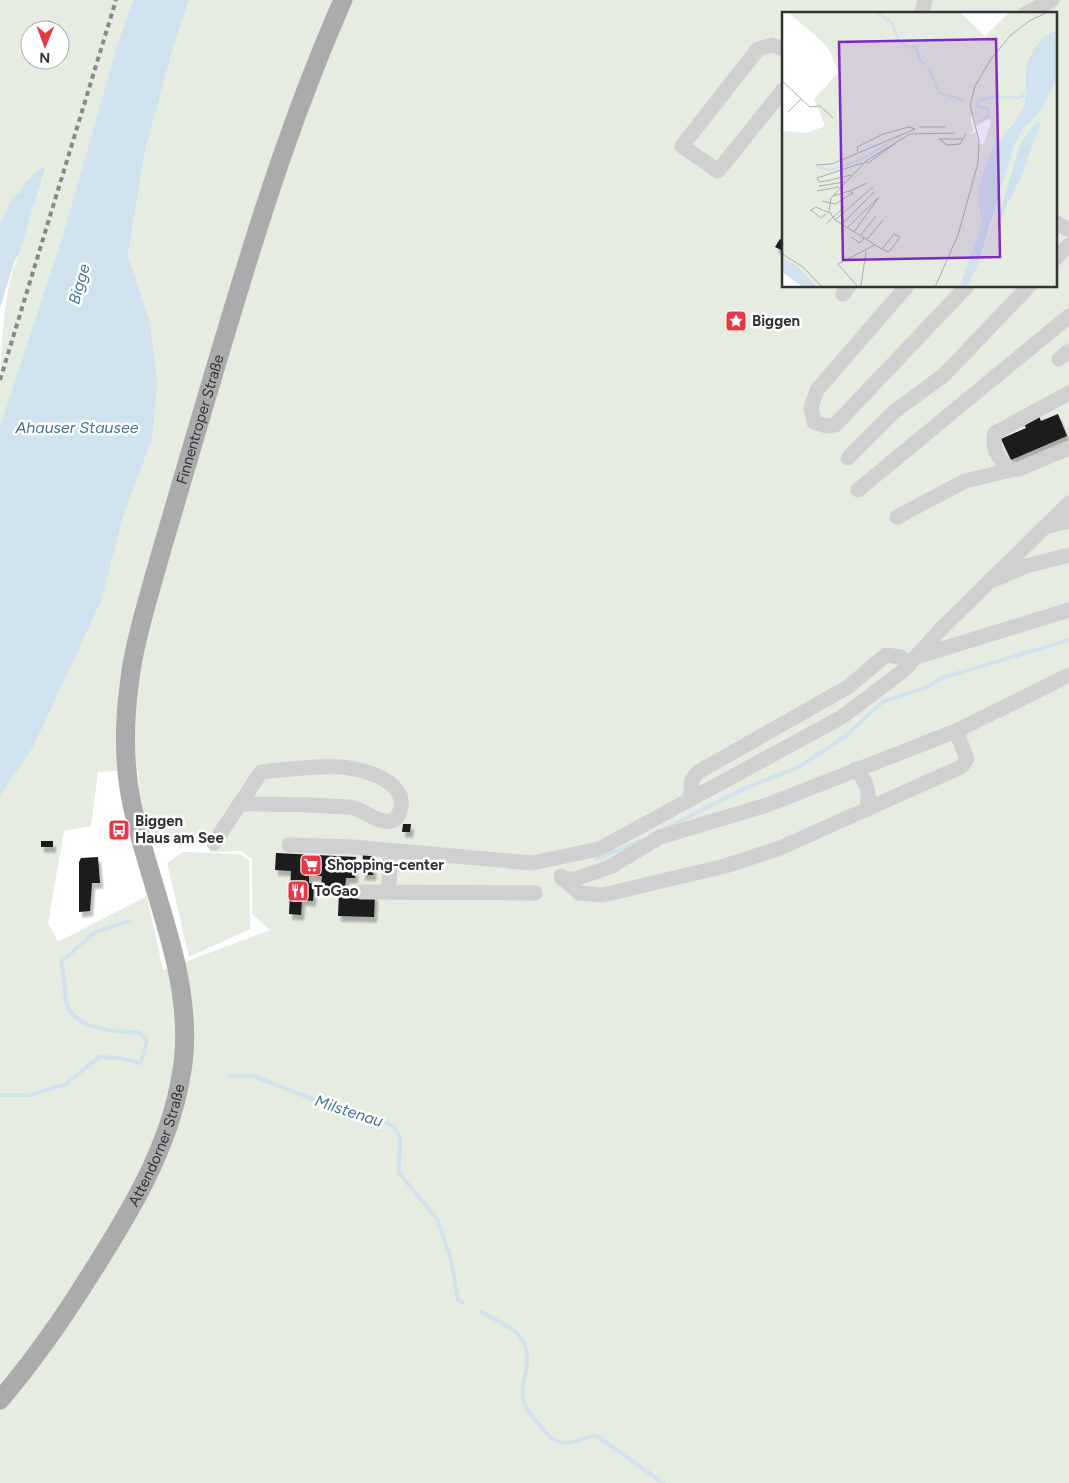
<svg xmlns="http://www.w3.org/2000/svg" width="1069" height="1483" font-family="Figtree,sans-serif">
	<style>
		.green { fill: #e6ecdf; fill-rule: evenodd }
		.water { fill: #cfe2ee }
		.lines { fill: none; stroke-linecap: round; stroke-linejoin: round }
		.stream { stroke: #cfe2ee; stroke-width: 4 }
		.building { fill: #1a1a1a; filter: url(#shadow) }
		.minor { stroke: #d0d0d0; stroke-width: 15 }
		.major { stroke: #ababab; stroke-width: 19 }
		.rail { stroke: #888; stroke-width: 4; stroke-dasharray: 5 4; stroke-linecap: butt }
		.labels { text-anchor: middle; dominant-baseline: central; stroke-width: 5; stroke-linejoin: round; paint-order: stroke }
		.poi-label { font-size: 15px; font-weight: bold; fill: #333; stroke: #fff; text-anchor: start }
		.street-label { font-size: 15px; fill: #333; stroke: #fff }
		.water-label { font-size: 16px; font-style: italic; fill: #3f7597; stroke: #fff }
		.inset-river { fill: none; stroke: #cfe2ee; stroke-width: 2.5 }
		.inset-road { fill: none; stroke: #adadad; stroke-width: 1 }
		.view { fill: #7b2cbf; fill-opacity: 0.15; stroke: #7b2cbf; stroke-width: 2.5 }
		.inset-edge { fill: none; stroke: #333; stroke-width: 2.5 }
	</style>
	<defs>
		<filter id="shadow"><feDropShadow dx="3" dy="5.5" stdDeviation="1" flood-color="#0004"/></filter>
	</defs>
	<rect width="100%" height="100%" fill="#fff"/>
	<path class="green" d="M0 0H133L117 45 62 238 0 426C0 377 0 292 20 252L46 167C30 173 28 183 19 195 12 204 5 211 0 222ZM30 30H60V60H30Z
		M189 0H1069V1483H0V796L32 749 152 439 150 322 128 255 145 151 174 45ZM783 14H1055V286H783ZM138 770 139 804 152 845 207 838 210 852 241 851 252 859V914L270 930 163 970 147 896 58 942 48 923 64 831 91 826 98 772Z
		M183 852 239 854 249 860 250 929 189 957 167 863Z"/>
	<path class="water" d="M133 0H189L174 45 145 151 128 255 150 322 157 383 152 439 122 519 101 601 32 749 0 796V426L62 238 117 45Z
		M46 166 20 252 15 260 0 308V222L13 197 20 193 25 183 36 171Z"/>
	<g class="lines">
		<path class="stream" d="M666 828 750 786 797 768 847 735 882 702 928 687 942 678 1069 640
			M597 859 640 841
			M229 1076H254L343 1111 378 1118 393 1126 400 1137 399 1173 437 1219 451 1259 458 1300 463 1303
			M0 1095H31L66 1084 99 1057 119 1058 141 1063 147 1040 140 1033C116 1031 73 1031 66 1001 64 988 65 975 61 962L95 932 130 921
			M481 1312C495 1320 517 1328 524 1343 534 1364 518 1383 524 1403 527 1412 537 1421 542 1428 548 1435 554 1442 564 1443 575 1444 585 1435 597 1436L663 1483"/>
	</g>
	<path class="building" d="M780 239 783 240V251L775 247Z
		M1058 414 1067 436 1011 460 1001 439 1026 428 1024 423 1039 416 1041 421Z
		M403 824H411L410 832H402Z
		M41 841H53V847H41Z
		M276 853 356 857 355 878H346L345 888 321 887 322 876H309V883L314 884 313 901 302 900 301 915 289 914 291 871 275 870Z
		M363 853 374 854 373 875H362Z
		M98 857 100 883H92L90 911 79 912V862L81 858Z
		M339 893 375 895 374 917 338 916Z"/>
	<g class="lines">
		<path class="minor" d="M922 14 925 0
			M1025 14 1052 0
			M783 49 772 45 758 49 682 146 718 171 783 90
			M1055 222 1069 230
			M1055 259 1069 245
			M907 286 817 390 811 408 814 422 826 426 835 425 967 286
			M843 294 849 286
			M1059 359 1069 351
			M1069 393 995 433C991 449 999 460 1011 470L1019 469 1069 448
			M848 458 895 411 944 375 1029 286
			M858 490 1069 316
			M897 517 965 481 1011 470
			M1045 527 1069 521
			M994 580 1026 566 1069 555
			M916 657 1069 610
			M856 769C867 783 871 792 866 810
			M690 799 692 780 698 772 848 687 886 655 901 657 909 665
			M214 843 261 772C285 770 327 764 349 768 369 771 409 783 400 811 393 835 366 811 354 808 346 806 336 807 328 806 298 804 269 804 240 804
			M289 845 353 847 532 863 599 849 842 717 903 671 940 630 1069 503
			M561 876 579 893 603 895 725 866 780 848 961 767 967 759 956 731
			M562 879H575L610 867 660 837 767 805 956 731 1069 675
			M361 892 535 893
			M389 892 390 851"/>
		<path class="major" id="s1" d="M0 1400C34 1360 64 1317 92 1272 130 1212 169 1148 181 1076 188 1040 184 1000 176 964 164 911 144 859 132 805 124 767 124 725 129 686 133 649 144 613 154 577 167 531 181 485 194 440 238 292 280 142 343 0"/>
		<path class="rail" d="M0 380 116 0"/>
	</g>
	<defs>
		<g id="sight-square" transform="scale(1.125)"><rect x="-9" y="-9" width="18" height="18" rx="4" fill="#e63946" stroke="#fff"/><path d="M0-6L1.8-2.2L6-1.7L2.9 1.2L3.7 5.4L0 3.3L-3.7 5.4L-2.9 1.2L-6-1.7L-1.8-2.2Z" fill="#fff"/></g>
		<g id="bus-square" transform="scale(1.125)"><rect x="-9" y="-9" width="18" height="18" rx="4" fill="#e63946" stroke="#fff"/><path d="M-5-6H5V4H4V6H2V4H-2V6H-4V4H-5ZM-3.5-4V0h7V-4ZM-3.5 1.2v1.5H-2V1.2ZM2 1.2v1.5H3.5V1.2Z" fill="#fff"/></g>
		<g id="supermarket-square" transform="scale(1.125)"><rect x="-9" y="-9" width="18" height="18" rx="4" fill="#e63946" stroke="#fff"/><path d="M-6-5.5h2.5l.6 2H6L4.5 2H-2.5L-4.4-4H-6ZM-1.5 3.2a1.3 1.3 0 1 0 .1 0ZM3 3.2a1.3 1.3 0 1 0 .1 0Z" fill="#fff"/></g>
		<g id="restaurant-square" transform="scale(1.125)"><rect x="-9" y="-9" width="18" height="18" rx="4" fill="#e63946" stroke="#fff"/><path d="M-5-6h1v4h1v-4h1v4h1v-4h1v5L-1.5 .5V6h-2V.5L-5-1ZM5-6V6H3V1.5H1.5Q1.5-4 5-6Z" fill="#fff"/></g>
	</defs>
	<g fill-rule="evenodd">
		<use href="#sight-square" x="736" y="321"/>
		<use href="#bus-square" x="119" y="830"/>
		<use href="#supermarket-square" x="311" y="865"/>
		<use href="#restaurant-square" x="298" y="891"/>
	</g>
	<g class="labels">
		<g class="poi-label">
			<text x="752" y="321">Biggen</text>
			<text x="135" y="821">Biggen<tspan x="135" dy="17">Haus am See</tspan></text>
			<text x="327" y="865">Shopping-center</text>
			<text x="314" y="891">ToGao</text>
		</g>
		<g class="street-label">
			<text stroke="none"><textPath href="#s1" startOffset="1048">Finnentroper Straße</textPath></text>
			<text stroke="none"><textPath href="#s1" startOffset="301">Attendorner Straße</textPath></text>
		</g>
		<g class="water-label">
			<text transform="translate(79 284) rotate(-74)">Bigge</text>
			<text x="77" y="427">Ahauser Stausee</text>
			<text transform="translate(349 1111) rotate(18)">Milstenau</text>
		</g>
	</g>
	<g transform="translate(782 12)">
		<rect width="275" height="275" fill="#fff"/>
		<path d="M6 0H178L203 24 227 0H275V17L261 25 244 54 243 92 232 111 211 135 202 157 195 181 199 208 196 223 177 275H36L12 251 0 246V119L24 121 43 114 32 87 57 60 45 34ZM191 103 194 114 207 107 209 109 202 132H196L194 121 186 122 191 119 188 105ZM275 68V275H185L201 239 232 134 241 117 260 97ZM257 105 255 110 259 111 239 166 211 220 238 132Z" fill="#e6ecdf" fill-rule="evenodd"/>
		<path d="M275 17V68L260 97 241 117 232 134 197 250 185 275H177L196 223 199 208 195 181 202 157 211 135 232 111 243 92 244 54 251 38 261 25ZM258 104 255 110 259 111 239 166 211 221 238 132ZM0 246 12 251 36 275H21L0 260Z" fill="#cfe2ee"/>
		<path class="inset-river" d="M94 0 110 11 117 29 127 36 134 35 138 49 144 53M147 55 157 81 182 88M195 89 213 84 236 86 243 83M194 90 195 94 205 96 207 104 197 110M35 155 47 158 78 148 119 124"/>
		<path class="inset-road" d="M0 69 28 95 38 94 51 106M6 100 19 87M137 115H163M181 127H157L165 133 178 132 184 122M76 140 75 135 101 122 127 115 133 117M83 150 86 151 115 130M34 153 50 152 133 117M69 163 44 169 37 170 35 166 80 151M37 174 63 170M35 179 57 175M68 179 85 171M40 189 53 192 71 181 67 179 51 184M29 198 39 206 44 202M28 199 34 195 47 201M53 208 91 175M45 211 62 195M59 213 92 180M65 216 97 185 72 220M78 224 94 204M69 225 78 231 82 226M85 227 101 208M100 237 107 240 118 225 112 222 100 237 53 208 47 199 49 186 84 149 128 122 173 121M84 240 79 273 76 275 56 252 93 233M0 242 21 255 40 275M153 275 176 223 196 151 197 129 188 93 193 74 209 47 228 24 247 9 266 0"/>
		<path class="view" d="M214 27 218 245 61 248 57 30Z"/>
		<rect width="275" height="275" class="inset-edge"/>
	</g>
	<g transform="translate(45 45) rotate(181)"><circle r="24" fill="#ffffff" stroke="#adadad"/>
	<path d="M0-4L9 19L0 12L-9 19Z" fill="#e63946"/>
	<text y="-8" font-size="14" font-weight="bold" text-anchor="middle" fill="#333333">N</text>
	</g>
</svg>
